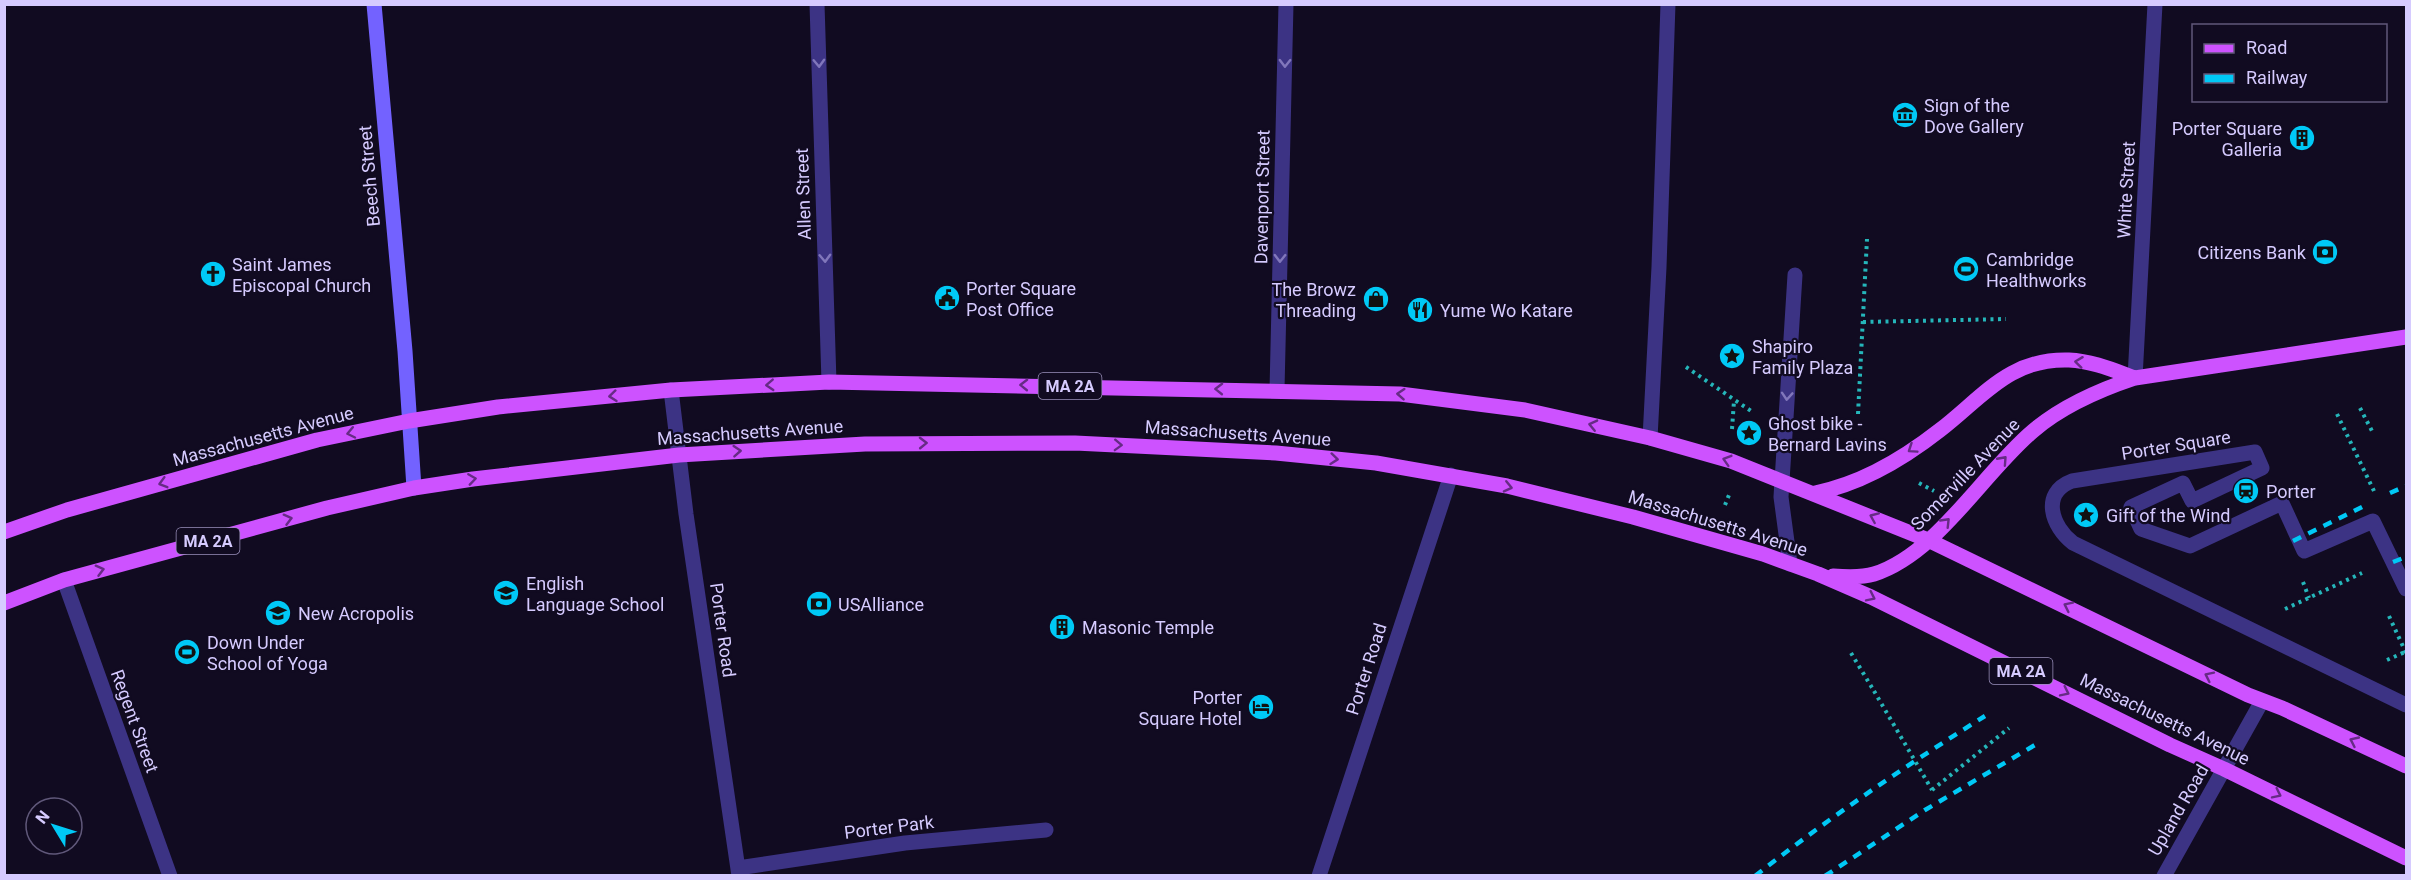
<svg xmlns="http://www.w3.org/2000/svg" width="2411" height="880" font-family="Roboto,sans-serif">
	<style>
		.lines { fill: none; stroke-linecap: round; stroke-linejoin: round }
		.path { stroke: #25b6ba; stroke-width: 4; stroke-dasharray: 3 4.5; stroke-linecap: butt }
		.service { stroke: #3c3384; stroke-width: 15 }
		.pedestrian { stroke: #3c3384; stroke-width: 15 }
		.minor { stroke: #3c3384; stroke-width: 15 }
		.secondary { stroke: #7362ff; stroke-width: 15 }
		.primary { stroke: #cd52ff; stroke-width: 15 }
		.rail { stroke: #00c9f6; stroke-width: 4.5; stroke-dasharray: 9 8; stroke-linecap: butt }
		.path-bridge { stroke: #25b6ba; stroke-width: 4; stroke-dasharray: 3 4.5; stroke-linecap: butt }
		.oneway { stroke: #8177bb }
		.oneway2 { stroke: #662b85 }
		.labels { text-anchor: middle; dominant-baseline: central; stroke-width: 4.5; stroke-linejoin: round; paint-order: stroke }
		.shield { fill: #110b21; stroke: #9b91bc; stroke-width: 1.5 }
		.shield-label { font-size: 16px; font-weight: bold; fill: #d6cbff }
		.poi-label { font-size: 18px; fill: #d6cbff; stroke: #110b21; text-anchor: start }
		.street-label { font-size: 18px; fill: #d6cbff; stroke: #110b21 }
	</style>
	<rect width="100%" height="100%" fill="#110b21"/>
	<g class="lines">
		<path class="path" d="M1863 322 2006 319
			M1686 367 1754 413
			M2360 408 2372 431
			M1858 414 1867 239
			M2337 414 2374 491
			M1732 429 1734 401
			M1919 483 1934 491
			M1725 505 1729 495
			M2303 582 2309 598
			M2285 609 2362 573
			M2389 616 2406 653
			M1851 653 1874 691
			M2387 660 2405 652
			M1932 790 2009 728"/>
		<path class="service" d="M1650 438 1659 267 1668 4
			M1790 564 1781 497 1795 275"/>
		<path class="pedestrian" d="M2406 589 2373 521 2304 551 2282 503 2190 546 2141 529 2131 507 2183 483 2192 501 2262 468 2255 452 2072 481C2040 493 2052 527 2073 543L2406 705"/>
		<path class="minor" d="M817 4 829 382
			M2135 378 2155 4
			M671 390 686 514 739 876
			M1277 390 1286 4
			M64 580 170 876
			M738 868 905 843 1046 830
			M1319 876 1451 475
			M2164 876 2262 701"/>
		<path class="secondary" d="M374 4 405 351 414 488"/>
		<path class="primary" d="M1815 493C1861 484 1903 459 1940 430 1983 397 2009 358 2069 360 2092 361 2113 370 2135 378
			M4 532 67 510 317 440 409 421 498 407 671 390 829 382 1400 394 1525 410 1650 438 1731 461 1928 540 2248 695 2282 708 2406 766
			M1833 576C1846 577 1861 578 1874 574 1937 554 1983 473 2033 431 2062 406 2099 390 2135 378L2406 337
			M4 603 64 580 327 508 414 488 473 479 679 455 865 444 1075 443 1276 453 1376 463 1507 486 1633 517 1763 554 1818 574 1871 597 2170 745 2224 769 2406 858"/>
		<path class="rail" d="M2390 493 2406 486
			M2293 541 2368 504
			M2393 562 2406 557
			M1755 876C1829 818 1905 766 1985 716
			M1825 876 1925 810 2040 742"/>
		<path class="path-bridge" d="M1874 691 1932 790"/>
	</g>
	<defs><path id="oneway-chevron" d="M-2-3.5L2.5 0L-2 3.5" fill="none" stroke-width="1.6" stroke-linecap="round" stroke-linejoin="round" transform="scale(1.5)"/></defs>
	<g class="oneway">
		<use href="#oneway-chevron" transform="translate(819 63) rotate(88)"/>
		<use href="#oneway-chevron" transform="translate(1285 63) rotate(91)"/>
		<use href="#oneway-chevron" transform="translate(825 258) rotate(88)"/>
		<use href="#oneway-chevron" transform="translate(1280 258) rotate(91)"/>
		<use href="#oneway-chevron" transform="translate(1787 396) rotate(94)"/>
	</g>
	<g class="oneway2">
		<use href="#oneway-chevron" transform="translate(2079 362) rotate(-173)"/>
		<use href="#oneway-chevron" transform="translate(770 385) rotate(177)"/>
		<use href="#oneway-chevron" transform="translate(1024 385) rotate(-179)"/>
		<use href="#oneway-chevron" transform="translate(1219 389) rotate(-179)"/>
		<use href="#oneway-chevron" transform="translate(1401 394) rotate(-176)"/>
		<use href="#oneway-chevron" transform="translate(613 396) rotate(174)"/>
		<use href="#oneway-chevron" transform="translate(1593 425) rotate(-167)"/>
		<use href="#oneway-chevron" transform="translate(351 433) rotate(168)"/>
		<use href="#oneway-chevron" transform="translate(923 443) rotate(-1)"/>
		<use href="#oneway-chevron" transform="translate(1118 445) rotate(2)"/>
		<use href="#oneway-chevron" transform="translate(1912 449) rotate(146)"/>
		<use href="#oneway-chevron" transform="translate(737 451) rotate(-4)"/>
		<use href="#oneway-chevron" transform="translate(1334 459) rotate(6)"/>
		<use href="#oneway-chevron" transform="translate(1727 460) rotate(-163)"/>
		<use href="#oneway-chevron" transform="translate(2003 460) rotate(-48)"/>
		<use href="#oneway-chevron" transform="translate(472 479) rotate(-8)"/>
		<use href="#oneway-chevron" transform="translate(163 483) rotate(164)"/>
		<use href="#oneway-chevron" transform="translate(1508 487) rotate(13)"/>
		<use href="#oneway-chevron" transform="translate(1874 517) rotate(-157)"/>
		<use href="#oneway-chevron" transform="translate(288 519) rotate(-15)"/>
		<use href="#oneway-chevron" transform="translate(1946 522) rotate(-46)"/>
		<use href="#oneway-chevron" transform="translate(100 570) rotate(-15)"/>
		<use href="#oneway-chevron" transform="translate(1871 597) rotate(26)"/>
		<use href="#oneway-chevron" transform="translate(2068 606) rotate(-154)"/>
		<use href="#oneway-chevron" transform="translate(2209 676) rotate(-154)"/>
		<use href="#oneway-chevron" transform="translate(2065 692) rotate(26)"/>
		<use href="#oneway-chevron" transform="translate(2354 741) rotate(-155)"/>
		<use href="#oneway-chevron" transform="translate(2277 794) rotate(26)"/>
	</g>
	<defs>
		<g id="museum-disc" transform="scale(1.35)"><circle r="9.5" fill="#00c9f6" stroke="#110b21"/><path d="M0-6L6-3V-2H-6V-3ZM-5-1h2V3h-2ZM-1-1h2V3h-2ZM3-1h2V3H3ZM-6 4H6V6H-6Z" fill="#111"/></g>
		<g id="building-disc" transform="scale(1.35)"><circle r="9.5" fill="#00c9f6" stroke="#110b21"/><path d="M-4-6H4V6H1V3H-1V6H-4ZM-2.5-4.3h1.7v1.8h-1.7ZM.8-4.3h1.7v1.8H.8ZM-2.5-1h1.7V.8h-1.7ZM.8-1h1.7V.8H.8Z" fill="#111"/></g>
		<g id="bank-disc" transform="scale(1.35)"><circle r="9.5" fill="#00c9f6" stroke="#110b21"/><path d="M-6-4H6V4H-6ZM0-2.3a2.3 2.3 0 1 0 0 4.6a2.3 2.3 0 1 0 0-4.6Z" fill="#111"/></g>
		<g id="stadium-disc" transform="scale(1.35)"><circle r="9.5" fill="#00c9f6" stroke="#110b21"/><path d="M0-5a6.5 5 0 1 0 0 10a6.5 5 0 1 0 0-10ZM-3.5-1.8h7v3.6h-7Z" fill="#111"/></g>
		<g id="church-disc" transform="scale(1.35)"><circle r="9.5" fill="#00c9f6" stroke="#110b21"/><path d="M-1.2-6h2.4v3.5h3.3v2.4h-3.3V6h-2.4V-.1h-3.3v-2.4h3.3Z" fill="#111"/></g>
		<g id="civic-disc" transform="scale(1.35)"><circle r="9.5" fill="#00c9f6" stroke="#110b21"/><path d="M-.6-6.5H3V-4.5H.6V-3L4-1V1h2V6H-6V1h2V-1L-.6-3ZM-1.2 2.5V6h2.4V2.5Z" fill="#111"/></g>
		<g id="shop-disc" transform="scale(1.35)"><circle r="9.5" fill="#00c9f6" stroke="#110b21"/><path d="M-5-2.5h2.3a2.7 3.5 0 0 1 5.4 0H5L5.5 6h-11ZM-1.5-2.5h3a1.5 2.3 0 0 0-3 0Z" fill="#111"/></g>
		<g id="restaurant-disc" transform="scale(1.35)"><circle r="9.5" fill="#00c9f6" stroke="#110b21"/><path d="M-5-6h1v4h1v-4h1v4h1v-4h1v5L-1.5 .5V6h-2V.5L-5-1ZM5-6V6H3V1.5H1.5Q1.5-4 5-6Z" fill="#111"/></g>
		<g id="sight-disc" transform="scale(1.35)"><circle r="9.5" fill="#00c9f6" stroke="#110b21"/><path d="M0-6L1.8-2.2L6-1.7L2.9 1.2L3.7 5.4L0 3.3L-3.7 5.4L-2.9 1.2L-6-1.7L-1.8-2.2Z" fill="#111"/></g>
		<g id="station-disc" transform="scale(1.35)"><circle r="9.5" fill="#00c9f6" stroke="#110b21"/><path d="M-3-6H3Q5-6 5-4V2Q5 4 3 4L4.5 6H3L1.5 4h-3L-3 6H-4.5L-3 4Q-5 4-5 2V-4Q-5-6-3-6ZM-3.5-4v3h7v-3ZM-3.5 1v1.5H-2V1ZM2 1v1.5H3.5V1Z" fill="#111"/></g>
		<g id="school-disc" transform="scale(1.35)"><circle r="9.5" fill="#00c9f6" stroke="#110b21"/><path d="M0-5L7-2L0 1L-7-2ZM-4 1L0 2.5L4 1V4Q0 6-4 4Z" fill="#111"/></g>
		<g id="hotel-disc" transform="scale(1.35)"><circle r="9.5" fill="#00c9f6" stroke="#110b21"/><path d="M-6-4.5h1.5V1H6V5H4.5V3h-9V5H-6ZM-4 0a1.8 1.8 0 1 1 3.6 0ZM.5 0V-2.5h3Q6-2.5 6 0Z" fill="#111"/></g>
	</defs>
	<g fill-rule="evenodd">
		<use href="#museum-disc" x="1905" y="115"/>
		<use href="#building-disc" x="2302" y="138"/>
		<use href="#bank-disc" x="2325" y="252"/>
		<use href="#stadium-disc" x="1966" y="269"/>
		<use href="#church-disc" x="213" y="274"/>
		<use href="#civic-disc" x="947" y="298"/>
		<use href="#shop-disc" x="1376" y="299"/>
		<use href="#restaurant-disc" x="1420" y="310"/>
		<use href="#sight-disc" x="1732" y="356"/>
		<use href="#sight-disc" x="1749" y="433"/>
		<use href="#station-disc" x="2246" y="491"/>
		<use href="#sight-disc" x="2086" y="515"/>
		<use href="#school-disc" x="506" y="593"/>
		<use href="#bank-disc" x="819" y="604"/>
		<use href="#school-disc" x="278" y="613"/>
		<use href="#building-disc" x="1062" y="627"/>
		<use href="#stadium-disc" x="187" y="652"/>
		<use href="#hotel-disc" x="1261" y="707"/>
	</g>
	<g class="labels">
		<g class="shield">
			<rect x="1038.5" y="373" width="63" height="26" rx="4.5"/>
			<rect x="176.5" y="528" width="63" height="26" rx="4.5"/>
			<rect x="1989.5" y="658" width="63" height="26" rx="4.5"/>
		</g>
		<g class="shield-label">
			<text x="1070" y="386">MA 2A</text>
			<text x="208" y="541">MA 2A</text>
			<text x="2021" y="671">MA 2A</text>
		</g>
		<g class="poi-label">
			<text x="1924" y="105">Sign of the<tspan x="1924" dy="21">Dove Gallery</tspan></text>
			<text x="2282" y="128" text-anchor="end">Porter Square<tspan x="2282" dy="21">Galleria</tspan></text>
			<text x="2306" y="252" text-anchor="end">Citizens Bank</text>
			<text x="1986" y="259">Cambridge<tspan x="1986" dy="21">Healthworks</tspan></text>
			<text x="232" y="264">Saint James<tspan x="232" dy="21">Episcopal Church</tspan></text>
			<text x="966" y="288">Porter Square<tspan x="966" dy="21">Post Office</tspan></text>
			<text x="1356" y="289" text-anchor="end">The Browz<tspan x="1356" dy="21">Threading</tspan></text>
			<text x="1440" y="310">Yume Wo Katare</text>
			<text x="1752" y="346">Shapiro<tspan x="1752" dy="21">Family Plaza</tspan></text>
			<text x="1768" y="423">Ghost bike -<tspan x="1768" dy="21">Bernard Lavins</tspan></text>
			<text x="2266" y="491">Porter</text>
			<text x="2106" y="515">Gift of the Wind</text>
			<text x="526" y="583">English<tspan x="526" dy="21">Language School</tspan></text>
			<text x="838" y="604">USAlliance</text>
			<text x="298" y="613">New Acropolis</text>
			<text x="1082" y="627">Masonic Temple</text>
			<text x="207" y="642">Down Under<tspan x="207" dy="21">School of Yoga</tspan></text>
			<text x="1242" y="697" text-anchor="end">Porter<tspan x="1242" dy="21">Square Hotel</tspan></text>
		</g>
		<g class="street-label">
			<text transform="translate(369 176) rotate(-95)">Beech Street</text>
			<text transform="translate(2126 190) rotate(-87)">White Street</text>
			<text transform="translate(803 194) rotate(-92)">Allen Street</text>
			<text transform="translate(1262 197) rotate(-89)">Davenport Street</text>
			<text transform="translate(750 432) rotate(-4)">Massachusetts Avenue</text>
			<text transform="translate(1238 433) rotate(4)">Massachusetts Avenue</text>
			<text transform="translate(263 436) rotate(-15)">Massachusetts Avenue</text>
			<text transform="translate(2176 445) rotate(-9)">Porter Square</text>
			<text transform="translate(1965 474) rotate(-46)">Somerville Avenue</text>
			<text transform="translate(1718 523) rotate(17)">Massachusetts Avenue</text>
			<text transform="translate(723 630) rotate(82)">Porter Road</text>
			<text transform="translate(1366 669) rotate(-72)">Porter Road</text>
			<text transform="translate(2165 719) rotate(26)">Massachusetts Avenue</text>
			<text transform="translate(135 721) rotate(70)">Regent Street</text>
			<text transform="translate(2178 810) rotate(-60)">Upland Road</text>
			<text transform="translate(889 827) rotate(-7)">Porter Park</text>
		</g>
	</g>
	<rect width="2411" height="880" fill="none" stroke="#d6cbff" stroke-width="12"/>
	<rect x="2192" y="24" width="195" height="78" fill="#110b21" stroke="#60587a" stroke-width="1.5"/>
	<rect x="2204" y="44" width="30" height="9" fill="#cd52ff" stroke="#60587a" stroke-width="1.5"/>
	<text x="2246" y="54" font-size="18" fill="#d6cbff">Road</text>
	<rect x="2204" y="74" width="30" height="9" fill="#00c9f6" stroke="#60587a" stroke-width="1.5"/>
	<text x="2246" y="84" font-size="18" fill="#d6cbff">Railway</text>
	<g transform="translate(54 826) rotate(308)"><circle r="28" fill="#110b21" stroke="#60587a" stroke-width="1.5"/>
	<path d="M0-4.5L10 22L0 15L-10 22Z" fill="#00c9f6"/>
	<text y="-9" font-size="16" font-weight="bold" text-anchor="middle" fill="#d6cbff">N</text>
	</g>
</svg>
